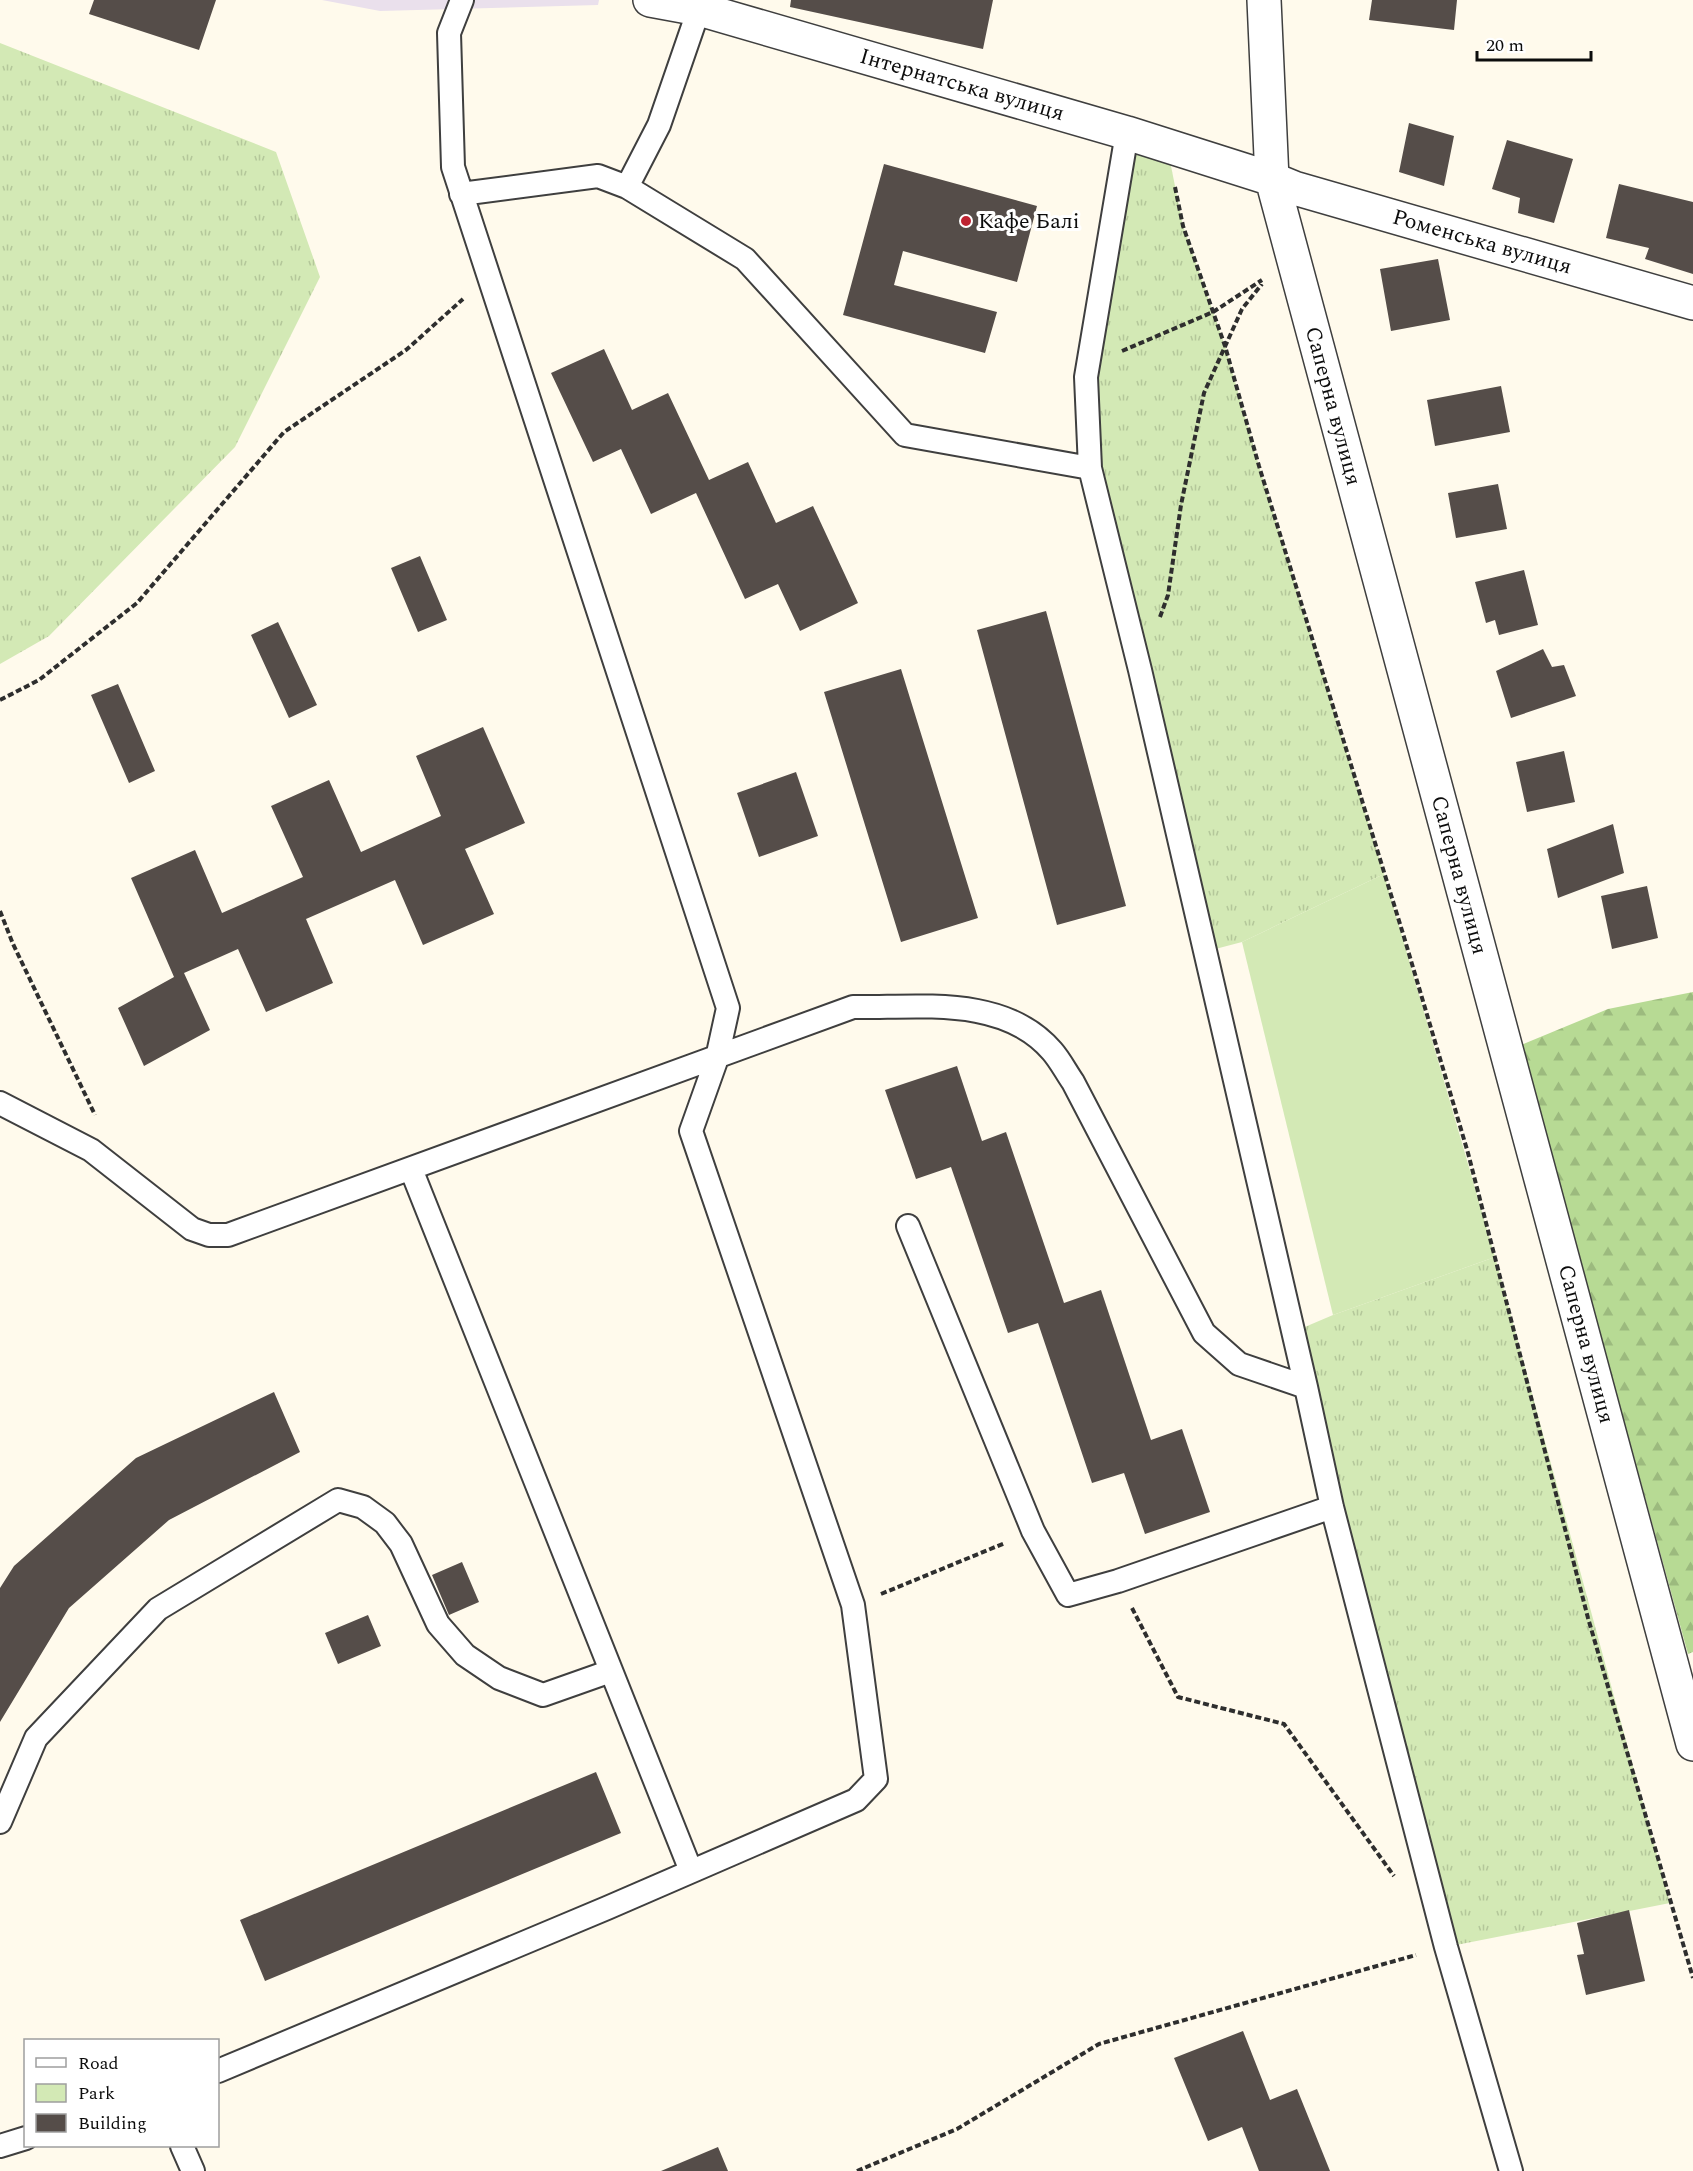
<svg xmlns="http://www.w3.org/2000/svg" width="1693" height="2171" font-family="Spectral,serif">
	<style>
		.industrial { fill: #eae0ec }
		.grass { fill: url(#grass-tufts) }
		.forest { fill: url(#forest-firs) }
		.park { fill: #d3e9b5 }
		.building { fill: #554d49 }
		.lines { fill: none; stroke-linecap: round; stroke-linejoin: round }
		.lane-casing { stroke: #3f3f3f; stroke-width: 26 }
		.street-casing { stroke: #3f3f3f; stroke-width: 36 }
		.path { stroke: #2e2e2e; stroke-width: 4; stroke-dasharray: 6 3; stroke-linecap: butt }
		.lane { stroke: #fff; stroke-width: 22 }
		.street { stroke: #fff; stroke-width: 33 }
		.poi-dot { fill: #be2331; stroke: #fff; stroke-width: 2 }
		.labels { text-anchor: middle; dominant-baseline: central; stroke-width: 6; stroke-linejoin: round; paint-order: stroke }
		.street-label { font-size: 22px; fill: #0c0c0c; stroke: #fff }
		.poi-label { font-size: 22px; fill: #0c0c0c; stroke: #fff; text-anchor: start }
	</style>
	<defs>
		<pattern id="grass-tufts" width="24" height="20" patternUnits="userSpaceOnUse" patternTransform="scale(1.5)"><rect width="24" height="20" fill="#d3e9b5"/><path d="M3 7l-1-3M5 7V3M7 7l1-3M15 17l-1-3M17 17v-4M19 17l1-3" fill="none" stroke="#b4c79a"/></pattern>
		<pattern id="forest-firs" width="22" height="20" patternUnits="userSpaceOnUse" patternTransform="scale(1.5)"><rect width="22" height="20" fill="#b7da94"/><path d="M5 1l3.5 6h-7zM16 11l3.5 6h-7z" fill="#9cba7e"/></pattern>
	</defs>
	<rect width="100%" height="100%" fill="#fffaec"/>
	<path class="industrial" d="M322 0H599L598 5 380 11Z"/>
	<path class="grass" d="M0 43 276 152 320 277 235 447 49 636 0 664Z
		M1127 133 1167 146 1183 226 1225 346 1259 466 1384 874 1242 942 1204 952 1090 468 1086 377Z
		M1495 1257 1670 1903 1446 1947 1293 1332 1333 1315Z"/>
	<path class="forest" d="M1693 992V1652L1688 1654 1521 1045 1608 1009Z"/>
	<path class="park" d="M1384 874 1495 1257 1333 1315 1242 942Z"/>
	<path class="building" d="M94 0H216L199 50 89 14Z
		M791 0H993L983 49 790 7Z
		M1372 0H1457L1454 30 1369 20Z
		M1409 123 1454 136 1444 186 1399 172Z
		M1507 140 1573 159 1554 223 1518 213 1520 198 1492 189Z
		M884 164 1037 206 1017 282 903 251 894 285 997 312 985 353 843 315Z
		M1619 184 1693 202V274L1645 259 1649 248 1606 238Z
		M1438 259 1450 320 1391 331 1380 269Z
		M604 349 632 410 668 393 709 480 748 462 776 523 813 506 858 603 800 631 778 584 745 599 696 493 651 514 621 449 593 462 551 373Z
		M1501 386 1510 432 1435 446 1427 400Z
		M1498 484 1507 529 1456 538 1448 493Z
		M420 556 447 620 418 632 391 568Z
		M1524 570 1538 625 1499 635 1495 620 1486 623 1475 582Z
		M1046 611 1126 906 1057 925 977 630Z
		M278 622 317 705 289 718 251 635Z
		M1543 649 1552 667 1564 665 1576 696 1511 718 1496 671Z
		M901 669 978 918 901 942 824 692Z
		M118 684 155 771 129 783 91 695Z
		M483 727 525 823 465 849 494 914 423 945 395 880 306 919 333 983 266 1012 238 949 184 973 210 1030 144 1066 118 1008 174 977 131 878 195 850 222 913 303 877 271 806 329 780 361 852 441 816 416 756Z
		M1564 751 1575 802 1527 812 1516 762Z
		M796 772 818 836 759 857 737 793Z
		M1613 824 1624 873 1558 898 1547 849Z
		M1647 886 1658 938 1612 949 1601 896Z
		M957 1066 982 1141 1006 1132 1064 1303 1101 1290 1151 1440 1182 1429 1210 1512 1145 1534 1124 1473 1092 1483 1038 1323 1008 1333 951 1167 916 1179 885 1090Z
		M274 1392 300 1452 169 1520 69 1608 0 1722V1588L14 1566 136 1458Z
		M462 1562 479 1602 449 1615 432 1575Z
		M368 1615 381 1646 338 1664 325 1633Z
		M596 1772 621 1833 265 1981 240 1920Z
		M1629 1910 1645 1981 1586 1995 1577 1955 1584 1954 1577 1923Z
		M1243 2031 1270 2100 1297 2089 1330 2171H1259L1242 2127 1208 2141 1174 2058Z
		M718 2147 728 2171H661Z"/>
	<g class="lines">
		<g class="lane-casing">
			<path id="lane" d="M1127 133 1086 377 1090 468 1140 670 1306 1387 1332 1507 1446 1947 1511 2171
				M627 187 659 125 699 9
				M461 194 598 176 627 187 745 259 905 435 1090 468
				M0 1103 91 1150 192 1229 209 1235H228L853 1007C919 1008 1004 995 1052 1051 1060 1060 1066 1072 1073 1082L1204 1333 1239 1364 1306 1387
				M411 1169 691 1871
				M908 1226 1033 1531 1068 1595 1118 1581 1332 1507
				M0 1822 36 1738 158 1609 338 1500 363 1507 385 1523 401 1544 438 1624 465 1655 499 1678 543 1695 611 1671
				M218 2071 607 1908 856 1800 876 1779 853 1605 691 1131 717 1058 728 1008 453 167 449 33 462 0
				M0 2146 26 2138
				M182 2146 193 2171"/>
		</g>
		<g class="street-casing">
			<path id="street" d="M650 0 699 9 1127 133 1272 179 1294 188 1693 303
				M1264 0 1272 179 1693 1744"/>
		</g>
		<path class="path" d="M1175 187 1183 226 1225 346 1259 466 1404 937 1468 1153 1588 1618 1693 1978
			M1122 351 1213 312 1262 280
			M1160 617 1168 595 1181 505 1204 393 1242 309 1262 284
			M0 700 39 680 137 603 284 432 406 350 463 299
			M0 911 13 944 95 1115
			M881 1594 1005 1543
			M1132 1608 1178 1697 1284 1724 1394 1876
			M857 2171 957 2129 1099 2044 1416 1955"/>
		<use href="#lane" class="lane"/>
		<use href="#street" class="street"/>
	</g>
	<circle class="poi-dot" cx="966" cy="221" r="6"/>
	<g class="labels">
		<g class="street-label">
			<text transform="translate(962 85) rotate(16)">Інтернатська вулиця</text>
			<text transform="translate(1482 242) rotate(16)">Роменська вулиця</text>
			<text transform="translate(1333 406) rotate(75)">Саперна вулиця</text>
			<text transform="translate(1459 875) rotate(75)">Саперна вулиця</text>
			<text transform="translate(1586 1344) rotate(75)">Саперна вулиця</text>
		</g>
		<g class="poi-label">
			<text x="978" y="221">Кафе Балі</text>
		</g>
	</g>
	<rect x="24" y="2039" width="195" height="108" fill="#ffffff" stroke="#9e9e9e" stroke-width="1.5"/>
	<rect x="36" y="2058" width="30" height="9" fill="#ffffff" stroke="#9e9e9e" stroke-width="1.5"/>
	<text x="78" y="2069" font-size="18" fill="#0c0c0c">Road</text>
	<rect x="36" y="2084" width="30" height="18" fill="#d3e9b5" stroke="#9e9e9e" stroke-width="1.5"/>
	<text x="78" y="2099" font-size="18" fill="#0c0c0c">Park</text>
	<rect x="36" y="2114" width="30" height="18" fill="#554d49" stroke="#9e9e9e" stroke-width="1.5"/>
	<text x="78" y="2129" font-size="18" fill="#0c0c0c">Building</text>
	<path d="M1477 51v9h114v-9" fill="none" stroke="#0c0c0c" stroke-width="3"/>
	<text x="1486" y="51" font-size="18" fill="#0c0c0c" stroke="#ffffff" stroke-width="4.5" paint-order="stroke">20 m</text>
</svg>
